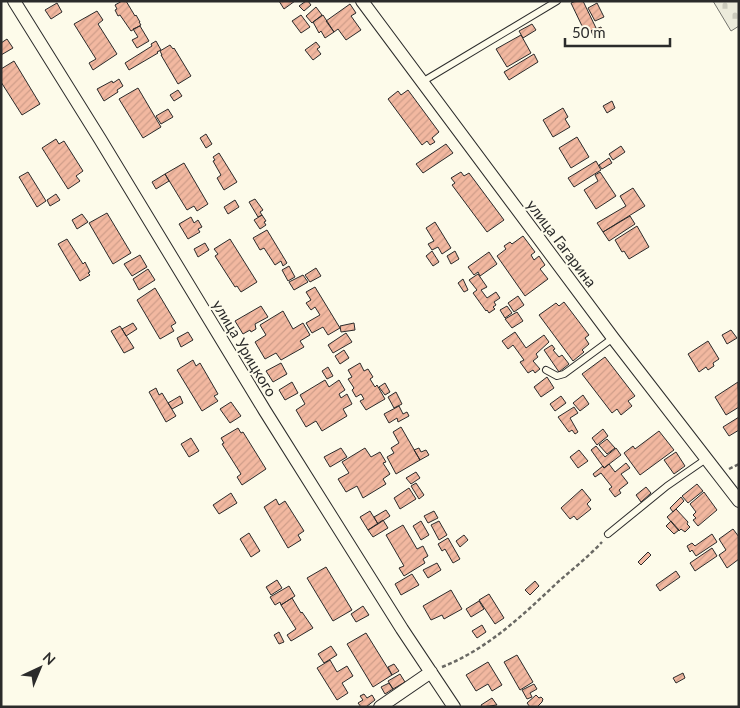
<svg xmlns="http://www.w3.org/2000/svg" width="740" height="708" font-family="Lato,sans-serif">
	<style>
		.cemetery { fill: url(#cemetery-stones); stroke: #74746e }
		.building { fill: url(#building-hatch); stroke: #2b2b2b }
		.lines { fill: none; stroke-linecap: round; stroke-linejoin: round }
		.service-casing { stroke: #2b2b2b; stroke-width: 8 }
		.minor-casing { stroke: #2b2b2b; stroke-width: 14 }
		.path { stroke: #6a6964; stroke-width: 2.5; stroke-dasharray: 4 2.5; stroke-linecap: butt }
		.service { stroke: #fdfbea; stroke-width: 6 }
		.minor { stroke: #fdfbea; stroke-width: 12 }
		.labels { text-anchor: middle; dominant-baseline: central; stroke-width: 4; stroke-linejoin: round; paint-order: stroke }
		.street-label { font-size: 15px; fill: #2b2b2b; stroke: #fdfbea }
	</style>
	<defs>
		<pattern id="cemetery-stones" width="16" height="16" patternUnits="userSpaceOnUse" patternTransform="scale(1.25)"><rect width="16" height="16" fill="#ecebdb"/><path d="M2 7V4a2 2 0 0 1 4 0v3zM10 15v-3a2 2 0 0 1 4 0v3z" fill="#cbcabc"/></pattern>
		<pattern id="building-hatch" width="6" height="6" patternUnits="userSpaceOnUse" patternTransform="scale(1.25)"><rect width="6" height="6" fill="#f2b8a0"/><path d="M-1 1l2-2M0 6l6-6M5 7l2-2" fill="none" stroke="#d09e8a"/></pattern>
	</defs>
	<rect width="100%" height="100%" fill="#fdfbea"/>
	<path class="cemetery" d="M713 1H739V26L731 31Z"/>
	<path class="building" d="M122 1H126L135 16 136 15 140 22H139L141 25 131 31 120 15 118 16 115 10 117 9 115 5Z
		M279 1H295L284 9Z
		M306 1H308L311 5 304 11 299 6Z
		M576 1H583L596 28 589 32 586 27 583 28 571 3Z
		M57 3 62 12 51 19 45 10Z
		M597 3 604 17 595 21 588 8Z
		M350 4 356 13 351 16 361 30 346 40 338 29 334 32 326 21Z
		M316 7 322 15 312 23 306 16Z
		M97 11 103 20 98 24 117 54 93 70 89 63 96 59 74 24Z
		M301 15 310 27 301 33 292 21Z
		M323 15 334 32 325 38 321 31 319 33 313 22Z
		M532 24 536 30 523 38 519 31Z
		M140 26 149 41 137 48 132 40 138 37 133 29Z
		M601 27 603 32 594 37 591 31Z
		M521 35 531 53 507 67 496 49Z
		M7 39 13 48 1 55V43Z
		M156 41 161 50 157 52 158 53 129 70 125 63 152 46 151 44Z
		M316 42 320 47 317 49 321 54 313 60 305 50Z
		M170 45 173 49 174 48 191 76 178 84 161 55H162L160 51Z
		M534 54 538 62 509 80 504 72Z
		M14 61 40 104 22 115 1 82V69Z
		M119 79 123 86 117 90 118 92 104 101 97 89 112 81 113 83Z
		M138 88 161 127 143 138 119 99Z
		M178 90 182 96 174 101 170 95Z
		M408 90 439 132 432 138 435 142 430 145 427 141 422 145 388 99 398 91 401 95Z
		M612 101 615 108 607 113 603 106Z
		M563 108 568 117 565 119 570 127 553 137 543 120Z
		M168 109 173 117 161 124 156 116Z
		M206 134 212 144 206 148 200 138Z
		M577 137 589 157 571 168 559 148Z
		M56 139 59 144 64 141 83 171 76 176 80 181 68 189 42 148Z
		M446 144 453 153 423 173 416 164Z
		M621 146 625 152 613 160 609 154Z
		M219 153 237 182 224 190 217 178 221 175 213 161 215 160 213 157Z
		M609 158 612 163 602 169 599 165Z
		M596 161 601 170 574 187 568 178Z
		M184 163 208 204 197 211 194 206 187 210 165 174Z
		M28 172 46 201 37 207 19 177Z
		M461 172 464 176 469 173 504 220 487 232 452 185 455 183 451 178Z
		M600 172 616 196 596 209 584 190 598 181 595 175Z
		M165 174 169 181 156 189 152 182Z
		M633 188 645 206 603 232 597 223 626 206 620 196Z
		M56 194 60 200 50 206 47 200Z
		M255 199 263 210 260 212 262 215 258 217 249 202Z
		M235 200 239 207 228 214 224 207Z
		M107 213 131 253 113 264 89 223Z
		M82 214 88 222 77 229 72 220Z
		M262 215 266 221 264 222 266 225 260 229 254 220Z
		M630 216 635 224 609 241 603 232Z
		M191 217 194 223 198 220 202 227 198 229 200 232 188 239 179 224Z
		M435 222 451 248 442 254 438 247 432 250 428 244 434 241 426 228Z
		M637 226 649 247 629 259 624 251 622 252 615 240Z
		M267 230 287 263 283 266 281 261 275 265 264 248 260 250 253 238Z
		M523 236 535 252 531 255 534 260 539 256 545 265 540 269 548 279 525 296 497 256 506 249 504 246 510 242 512 244Z
		M67 239 83 264 85 262 90 272 88 273 90 275 80 281 58 244Z
		M230 239 257 282 241 292 237 286 235 287 215 256 218 254 214 249Z
		M205 243 209 250 198 257 194 249Z
		M432 251 439 262 433 266 426 256Z
		M455 251 459 259 451 264 447 256Z
		M489 252 497 264 480 276 478 272 474 275 468 267Z
		M140 255 147 267 132 276 124 264Z
		M289 266 295 277 288 281 282 270Z
		M316 268 321 276 310 282 305 275Z
		M148 269 155 280 139 290 133 279Z
		M478 274 487 287 481 290 487 298 496 292 500 298 494 302 496 305 493 307 495 309 489 313 487 310 486 311 473 293 477 290 469 280Z
		M303 275 308 282 294 290 289 282Z
		M463 279 468 290 464 292 458 283Z
		M315 287 340 328 328 335 323 327 312 333 306 323 320 315 315 307 311 310 306 303 311 300 306 292Z
		M155 288 176 323 171 326 174 331 160 339 137 300Z
		M518 296 524 305 514 312 508 303Z
		M564 302 589 335 585 338 589 344 582 350 584 352 573 361 539 315 556 303 559 306Z
		M261 306 268 317 255 324 256 329 251 332 250 330 243 334 235 321Z
		M507 306 512 313 505 318 500 310Z
		M283 311 293 329 303 323 310 335 300 341 304 347 281 360 276 353 265 359 255 342 266 335 260 325Z
		M517 312 523 321 512 328 505 319Z
		M133 323 137 329 126 336 122 329Z
		M354 323 355 330 341 332 340 326Z
		M120 326 134 348 124 353 111 331Z
		M731 330 737 338 727 344 722 335Z
		M188 332 193 340 181 347 177 338Z
		M515 332 526 348 544 335 549 342 536 354 538 357 533 361 540 369 535 373 533 370 528 373 520 362 524 360 513 345 508 349 502 341Z
		M346 333 352 342 333 353 328 345Z
		M708 341 719 359 713 363 714 366 708 370 706 367 699 372 688 354Z
		M552 345 555 349 553 350 559 357 562 355 569 364 559 372 544 350Z
		M344 350 349 358 340 364 335 356Z
		M605 357 635 396 628 401 632 406 621 415 617 409 612 413 582 374Z
		M193 360 196 366 200 363 218 394 214 396 218 401 202 411 177 370Z
		M281 363 287 374 273 382 266 371Z
		M360 363 364 371 368 369 373 377 370 379 375 387 377 385 385 399 366 410 360 401 364 399 361 394 356 397 352 390 354 388 348 379 352 377 348 370Z
		M328 367 333 376 327 379 322 371Z
		M547 377 554 388 541 397 534 387Z
		M325 380 329 387 339 380 345 390 339 394 341 398 347 394 352 404 343 409 347 416 322 431 316 421 306 427 296 410 305 404 300 395Z
		M292 382 298 393 285 400 279 390Z
		M738 382 739 407 726 415 715 397Z
		M385 383 390 392 385 395 379 387Z
		M156 388 159 395 162 393 176 416 166 422 149 392Z
		M396 392 402 404 394 408 388 397Z
		M583 395 589 404 580 411 573 403Z
		M180 396 183 403 172 409 168 403Z
		M561 396 566 403 555 411 550 404Z
		M231 402 241 416 230 423 220 409Z
		M399 406 403 414 407 412 409 416 398 422 397 418 389 423 384 414Z
		M574 407 578 413 570 418 578 432 575 434 572 430 569 432 558 417Z
		M739 417V430L729 436 723 427Z
		M401 427 420 460 396 474 387 457 394 453 391 448 399 443 393 432Z
		M238 428 241 433 243 432 266 469 242 485 237 477 241 474 222 444 224 443 221 438Z
		M603 429 608 436 597 445 592 438Z
		M659 431 674 450 640 475 624 453 633 446 635 449Z
		M191 438 199 451 189 457 181 444Z
		M607 439 615 448 607 454 599 445Z
		M596 446 605 457 616 448 621 455 604 468 591 450Z
		M341 448 347 457 330 467 324 457Z
		M365 448 371 457 380 452 386 462 383 463 390 474 383 479 386 484 363 498 357 486 346 492 338 479 349 473 342 462Z
		M419 448 421 452 426 450 429 455 420 460 414 450Z
		M579 450 588 461 578 468 570 457Z
		M676 452 685 466 674 474 664 460Z
		M626 463 630 468 621 474 628 483 619 490 621 493 615 497 609 489 612 487 601 473 595 477 593 474 603 466 604 468 609 464 615 472Z
		M416 472 420 478 411 484 406 478Z
		M416 483 424 495 419 499 411 486Z
		M697 484 703 491 688 503 682 496Z
		M646 487 651 493 641 502 636 495Z
		M409 488 416 499 400 509 394 498Z
		M582 489 591 500 587 504 591 509 577 520 574 516 570 519 561 508Z
		M704 492 717 510 698 526 693 520 696 518 693 515 696 512 690 504Z
		M231 493 237 503 219 514 213 505Z
		M681 497 684 501 673 512 670 508Z
		M276 499 279 505 285 501 304 531 298 535 301 540 288 548 264 507Z
		M676 509 688 522 687 524 690 527 685 532 681 529 679 531 667 517Z
		M386 510 390 516 378 524 374 517Z
		M370 511 378 524 368 530 360 517Z
		M434 511 438 518 428 523 424 516Z
		M383 520 388 528 373 537 368 530Z
		M421 521 429 535 421 540 413 526Z
		M439 521 447 535 439 540 431 525Z
		M671 521 679 530 674 534 666 526Z
		M403 525 417 549 423 546 428 556 423 559 425 563 404 576 399 568 404 566 386 535Z
		M733 529 739 537V559L727 568 719 555 726 550 719 539Z
		M249 533 260 551 251 557 240 539Z
		M712 534 717 542 696 556 692 550 690 552 687 546 692 543 695 546Z
		M464 535 468 540 460 547 456 541Z
		M448 538 460 559 453 563 445 549 442 551 438 544Z
		M712 548 717 556 695 571 690 563Z
		M648 552 651 555 641 565 638 562Z
		M437 563 441 570 428 578 423 570Z
		M326 567 352 610 333 621 307 578Z
		M676 571 680 577 660 591 656 585Z
		M412 574 419 585 401 595 395 584Z
		M277 580 282 588 271 595 266 587Z
		M535 581 539 586 530 595 525 590Z
		M289 586 295 596 281 605 280 602 275 605 270 597Z
		M451 590 462 609 444 619 442 615 431 620 423 606Z
		M489 594 504 618 495 624 479 600Z
		M292 598 301 613 302 612 313 628 291 641 287 635 296 629 281 605Z
		M479 601 484 609 471 617 466 609Z
		M363 606 369 615 356 622 351 614Z
		M482 625 486 632 477 638 472 631Z
		M279 632 284 642 279 644 274 635Z
		M366 633 392 675 373 687 347 644Z
		M331 646 337 655 324 663 318 654Z
		M517 655 533 682 520 690 504 662Z
		M330 660 337 672 347 666 353 676 342 683 348 693 337 700 317 668Z
		M488 662 502 685 492 691 488 684 476 691 466 675Z
		M394 664 399 671 392 675 388 667Z
		M683 673 685 678 676 683 673 678Z
		M400 674 405 682 393 689 388 681Z
		M389 683 393 689 385 694 381 687Z
		M534 684 537 689 530 693 532 697 527 699 522 690Z
		M364 694 367 698 372 695 375 700 366 707H361L358 703 363 700 360 696Z
		M536 695 539 698 541 697 543 699 542 702 537 707H530L527 703Z
		M492 698 497 705 482 707 481 705Z"/>
	<g class="lines">
		<g class="service-casing">
			<path id="service" d="M422 82 557 1
				M546 370 557 376 564 374 613 338
				M608 534 667 486 706 459"/>
		</g>
		<g class="minor-casing">
			<path id="minor" d="M14 1 100 139 265 411 402 629 454 707
				M362 1 613 338 739 501
				M380 707 431 672"/>
		</g>
		<path class="path" d="M729 469 739 464
			M442 667C488 649 524 614 559 581 573 569 589 556 602 542"/>
		<use href="#service" class="service"/>
		<use href="#minor" class="minor"/>
	</g>
	<g class="labels">
		<g class="street-label">
			<text transform="translate(562 243) rotate(53)">улица Гагарина</text>
			<text transform="translate(245 348) rotate(59)">улица Урицкого</text>
		</g>
	</g>
	<rect width="740" height="708" fill="none" stroke="#2b2b2b" stroke-width="5"/>
	<g transform="translate(40 668) rotate(44)" stroke="#fdfbea" stroke-width="4" paint-order="stroke">
	<path d="M0-4L9 19L0 12L-9 19Z" fill="#2b2b2b"/>
	<text y="-8" font-size="14" font-weight="bold" text-anchor="middle" fill="#2b2b2b">N</text>
	</g>
	<path d="M565 38v8h105v-8" fill="none" stroke="#2b2b2b" stroke-width="2.5"/>
	<text x="572" y="38" font-size="15" fill="#2b2b2b" stroke="#fdfbea" stroke-width="4" paint-order="stroke">50 m</text>
</svg>
